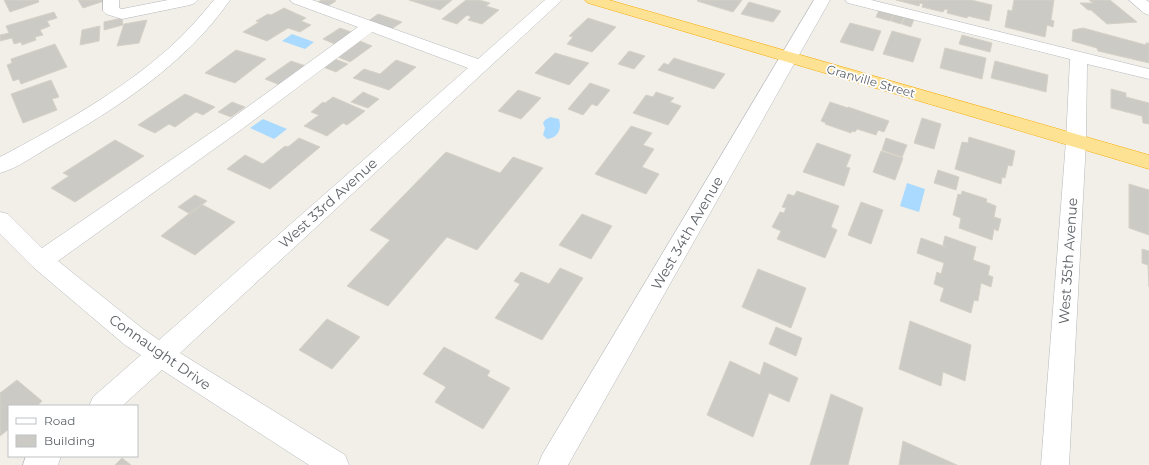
<svg xmlns="http://www.w3.org/2000/svg" width="1149" height="465" font-family="Montserrat,sans-serif">
	<style>
		.water { fill: #aadaff }
		.building { fill: #cccac5; stroke: #d6d1c6 }
		.lines { fill: none; stroke-linecap: round; stroke-linejoin: round }
		.minor-casing { stroke: #b5b8bc; stroke-width: 1 }
		.highway-casing { stroke: #f9ab00; stroke-width: 1 }
		.minor { fill: #fff; fill-rule: evenodd }
		.highway { fill: #fde293; fill-rule: evenodd }
		.labels { text-anchor: middle; dominant-baseline: central; stroke-width: 3.5; stroke-linejoin: round; paint-order: stroke }
		.far-street-label { font-size: 12px; fill: #5f6368; stroke: #fff }
		.street-label { font-size: 14px; fill: #5f6368; stroke: #fff }
	</style>
	<rect width="100%" height="100%" fill="#f1efe8"/>
	<path class="water" d="M292 34 314 42 305 49 282 41Z
		M550 117 559 119C562 129 558 138 547 139L543 135 545 128 543 123 545 120Z
		M263 119 287 129 274 139 250 128Z
		M907 183 925 189 919 212 900 206Z"/>
	<path class="building" d="M4 0H38L39 2 10 12Z
		M78 0H103L104 1 83 8Z
		M321 0H333L336 1 326 7 316 4Z
		M409 0H452L440 10Z
		M466 0H479L490 3 486 6 499 10 482 24 468 20 471 17 467 15 457 24 442 19Z
		M699 0H742L733 12 697 1Z
		M896 0H971L992 5 989 21 968 16 967 18 947 13 948 10 945 9 943 12 922 7 923 4 920 3 919 6Z
		M1014 0H1054L1051 20 1054 21 1053 27 1047 25 1045 37 1005 27 1008 10 1012 11Z
		M1089 0H1110L1137 22 1107 24 1091 10H1088L1080 3H1093Z
		M749 2 781 11 773 22 741 14Z
		M284 8 306 18 301 21 311 25 300 32 288 28 267 41 243 32 259 22 256 21 268 14 271 15Z
		M879 10 894 14 890 21 876 17Z
		M54 12 57 18 47 21 50 26 40 30 43 35 35 37 36 40 22 45 21 42 14 44 12 38 0 41V35L9 33 6 26Z
		M378 14 402 22 390 30 367 22Z
		M894 14 904 17 901 24 891 21Z
		M905 17 914 19 911 27 902 24Z
		M122 18 123 25 104 30V22Z
		M588 18 616 27 592 52 567 44 573 37 569 36Z
		M147 20 139 43 117 46 124 24Z
		M850 23 881 31 873 51 840 42Z
		M100 26 99 41 80 45 82 30Z
		M340 28 354 33 337 45 323 39Z
		M1083 28 1146 45V43H1149V63L1098 51 1097 48 1072 41 1073 30Z
		M892 31 921 39 913 62 883 54Z
		M962 35 992 43 990 52 959 44Z
		M360 41 372 46 350 62 338 57Z
		M55 44 67 67 21 84 19 79 13 81 7 65 12 63 11 59Z
		M945 48 986 58 982 79 940 68Z
		M236 50 266 59 235 83 205 73Z
		M629 51 645 56 634 69 618 64Z
		M555 53 589 63 569 85 535 73Z
		M674 58 683 61 725 74 714 89 658 70 664 63 668 65Z
		M335 59 348 64 336 72 323 67Z
		M396 60 416 67 389 90 353 78 364 69 380 74Z
		M291 61 306 66 280 85 265 79Z
		M995 61 1048 75 1046 92 991 78Z
		M51 80 59 97 52 99 57 110 23 123 11 94Z
		M590 83 610 90 597 106 592 104 583 115 568 109Z
		M1111 89 1126 93V97L1149 103V124L1143 123 1142 116 1111 108Z
		M518 90 541 98 521 119 498 111Z
		M363 92 379 99 368 108 351 102Z
		M656 92 674 98 670 102 681 106 668 125 633 113 646 95 653 97Z
		M185 94 215 107 203 115 196 112 175 127 169 124 155 133 138 125Z
		M333 97 365 111 347 125 343 123 327 136 304 126 319 115 311 112 323 102 325 103Z
		M232 102 245 107 231 117 218 112Z
		M830 102 848 108V107L889 121 884 132 878 130 876 135 857 129 855 132 852 131 851 133 825 124 826 123 821 121Z
		M922 118 941 124 934 149 914 143Z
		M631 126 652 133 643 145 654 149 642 167 659 174 646 194 595 174Z
		M969 137 1015 151 1012 166 1008 165 1005 178 1002 177 1001 184 955 169 962 142 968 143Z
		M299 138 320 147 270 189 227 169 245 155 263 164 285 146 288 147Z
		M886 138 907 145 902 157 882 150Z
		M115 140 144 156 75 202 51 188 69 176 63 173Z
		M817 143 851 155 846 167 850 168 844 186 803 172Z
		M881 151 903 158 895 180 873 172Z
		M446 152 500 173 513 157 543 168 477 250 447 237 388 306 347 286 390 240 370 230Z
		M938 170 959 177 956 190 934 183Z
		M1129 184 1149 190V235L1129 228Z
		M797 191 839 206 831 227 837 230 825 258 777 239 781 231 772 227 780 212 784 213 786 208 782 207 788 194 794 196Z
		M962 191 987 199 986 202 996 206 994 217 1001 219 998 231 994 229 992 240 959 228 961 218 953 215 958 194 961 195Z
		M195 195 207 201 190 214 178 207Z
		M861 202 883 210 871 244 848 235Z
		M201 204 235 222 195 255 161 236Z
		M582 214 612 226 591 259 559 245Z
		M945 236 976 247 973 260 990 266 988 275 993 277 991 287 981 283 978 301 974 300 971 313 940 301 944 288 934 284 937 272 941 274 944 263 917 253 921 238 946 247 943 245Z
		M1142 249 1149 251V287L1148 265 1142 263Z
		M560 268 583 278 542 340 495 318 520 284 514 281 521 272 549 284Z
		M758 269 806 288 791 328 742 307Z
		M327 319 360 337 332 369 299 350Z
		M910 321 971 345 965 381 943 372 941 386 899 369Z
		M776 327 802 338 796 356 769 344Z
		M444 347 490 371 487 376 510 388 483 429 435 402 446 387 423 374Z
		M730 361 760 375 764 362 798 378 789 402 769 393 753 437 707 415Z
		M17 380 42 401 37 406H9V429L0 436V393Z
		M831 394 863 408 848 465H810Z
		M903 441 957 465H899Z
		M122 458 131 465H115Z"/>
	<g class="lines">
		<g class="minor-casing">
			<path id="minor" d="M103 0H119V8L122 9 168 0H198L195 3 190 5 122 19 106 14 103 11Z
				M214 0H230C186 64 117 108 51 146 35 155 18 168 0 173V157C59 126 118 93 168 49 185 34 200 17 214 0Z
				M290 0H312L478 59 545 0H562L180 353 345 455 349 465H309L162 370 122 406H89L93 397 141 355 125 345 33 267 0 234V212L8 214 42 248 228 121 358 27 293 3ZM372 32 468 68 159 340 143 329 58 261 242 129Z
				M814 0H830L568 465H538L542 455Z
				M845 0H871L1149 69V79L1087 64 1086 141 1069 465H1041L1066 141 1070 59 848 3Z
				M1129 0H1146L1149 2V15L1144 13Z
				M26 456H61L58 465H23Z"/>
		</g>
		<g class="highway-casing">
			<path id="highway" d="M585 0H609L1149 155V169L588 3Z"/>
		</g>
		<use href="#minor" class="minor"/>
		<use href="#highway" class="highway"/>
	</g>
	<g class="labels">
		<g class="far-street-label">
			<text transform="translate(871 81) rotate(16)">Granville Street</text>
		</g>
		<g class="street-label">
			<text transform="translate(328 203) rotate(-42)">West 33rd Avenue</text>
			<text transform="translate(687 233) rotate(-60)">West 34th Avenue</text>
			<text transform="translate(1068 261) rotate(-86)">West 35th Avenue</text>
			<text transform="translate(160 352) rotate(35)">Connaught Drive</text>
		</g>
	</g>
	<rect x="8" y="405" width="130" height="52" fill="#ffffff" stroke="#bfc1c3"/>
	<rect x="16" y="418" width="20" height="6" fill="#ffffff" stroke="#bfc1c3"/>
	<text x="44" y="425" font-size="12" fill="#5f6368">Road</text>
	<rect x="16" y="435" width="20" height="12" fill="#cccac5" stroke="#bfc1c3"/>
	<text x="44" y="445" font-size="12" fill="#5f6368">Building</text>
</svg>
